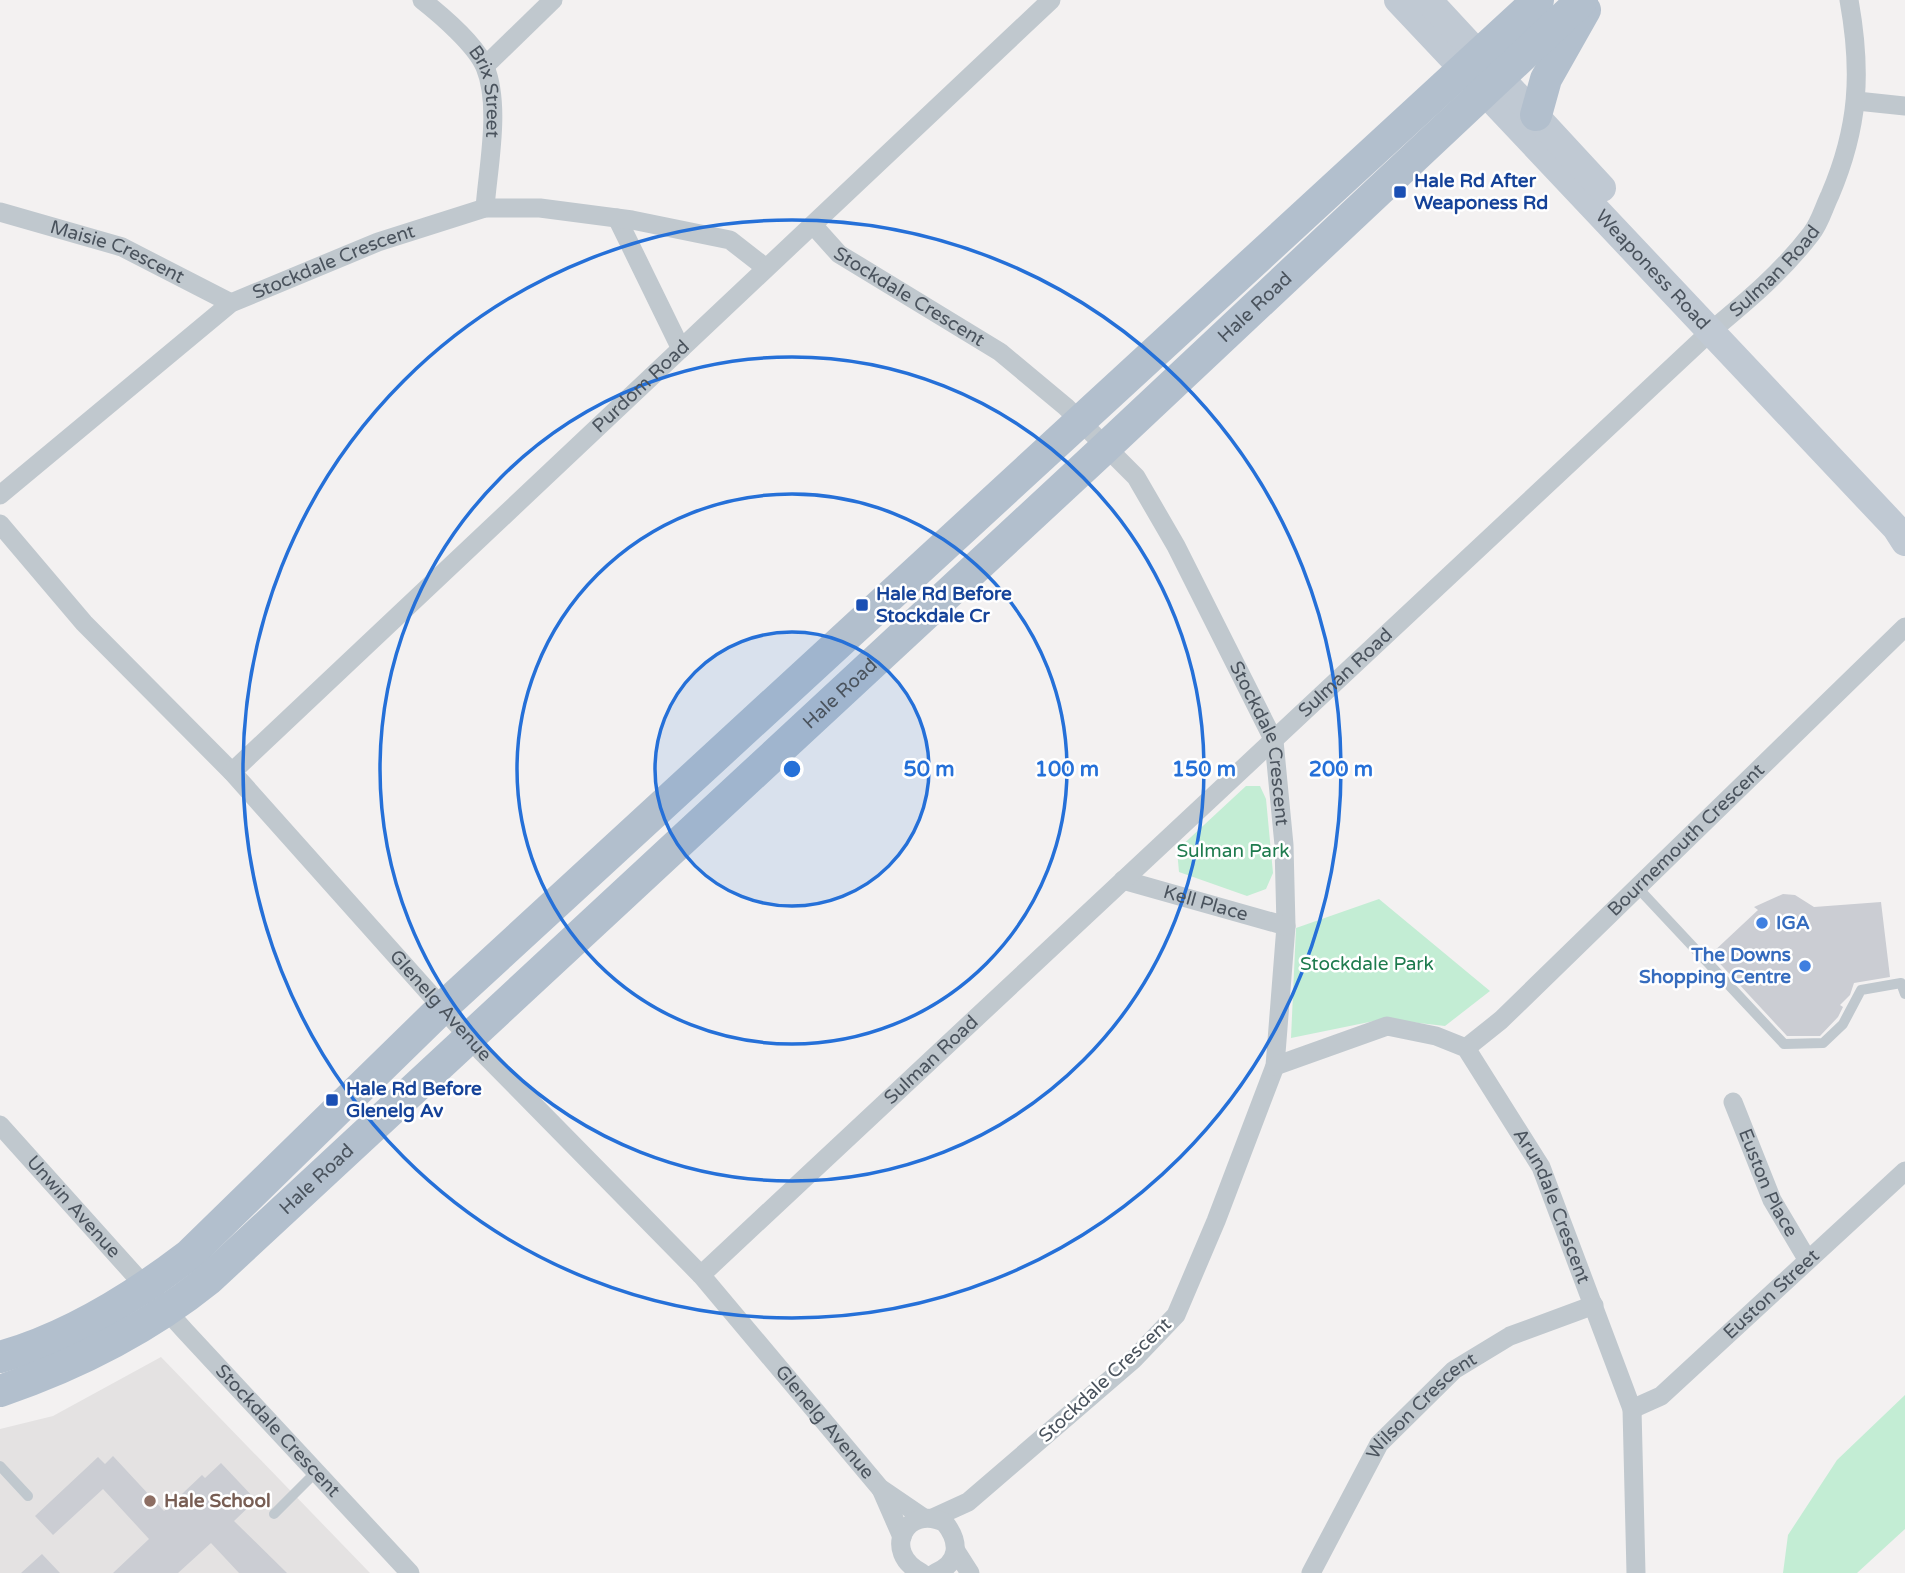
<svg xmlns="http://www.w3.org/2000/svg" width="1905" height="1573" font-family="'Varela Round',sans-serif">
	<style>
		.education { fill: #e4e2e2 }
		.green { fill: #c3edd4 }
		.building { fill: #cbcdd3 }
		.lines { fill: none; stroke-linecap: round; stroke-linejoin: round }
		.service { stroke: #c0c8ce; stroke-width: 10 }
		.minor { stroke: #c0c8ce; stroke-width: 19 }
		.secondary { stroke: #c0c9d3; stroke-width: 28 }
		.primary { stroke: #b2bfcd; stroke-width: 32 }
		.ring { fill: none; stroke: #2570d8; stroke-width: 3.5 }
		.transit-dot { fill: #1a4fb4; stroke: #fff; stroke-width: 2.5 }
		.shop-dot { fill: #3f7fe0; stroke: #fff; stroke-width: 2.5 }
		.education-dot { fill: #8d6e63; stroke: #fff; stroke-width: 2.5 }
		.labels { text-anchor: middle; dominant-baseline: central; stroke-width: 5; stroke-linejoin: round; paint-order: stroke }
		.street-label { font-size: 19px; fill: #4a535d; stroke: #fff }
		.transit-label { font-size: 19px; font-weight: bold; fill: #164399; stroke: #fff; text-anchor: start }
		.park-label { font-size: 19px; fill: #1e7b4e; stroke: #fff }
		.shop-label { font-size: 19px; font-weight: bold; fill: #366cbe; stroke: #fff; text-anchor: start }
		.education-label { font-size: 19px; font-weight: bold; fill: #785e54; stroke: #fff; text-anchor: start }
		.centre { fill: #2570d8; stroke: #fff; stroke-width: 3.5 }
		.ring-label { font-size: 21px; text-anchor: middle; font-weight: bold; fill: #2570d8; stroke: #fff; stroke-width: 5; stroke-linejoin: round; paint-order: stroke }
	</style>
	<rect width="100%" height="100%" fill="#f3f1f1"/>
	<path class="education" d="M161 1357 370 1573H0V1429L53 1416Z"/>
	<path class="green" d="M1246 786H1260L1266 799 1273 873 1266 889 1247 896 1179 872 1177 850Z
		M1379 899 1490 991 1445 1026 1384 1019 1291 1038 1296 928Z
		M1905 1395V1529L1857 1573H1783L1788 1535 1837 1460Z"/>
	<path class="building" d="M1783 894 1795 895 1814 907 1881 902 1890 977 1854 983 1850 995 1840 1005 1843 1007 1838 1017 1820 1036H1787L1711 954 1758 910 1754 907Z
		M113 1456 164 1511 202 1475 205 1478 221 1463 256 1500 234 1521 287 1573H239L211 1543 178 1573H113L149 1539 103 1489 53 1535 35 1516 98 1457 105 1464Z
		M42 1554 60 1573H21Z"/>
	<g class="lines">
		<path class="service" d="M1637 887 1784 1044 1823 1043 1843 1024 1861 990 1901 983 1905 994
			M0 1466 28 1496
			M274 1514 316 1472"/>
		<g class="minor">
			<path id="s1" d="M422 0C441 15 476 45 485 67 501 106 488 167 485 208"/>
			<path d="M485 66 553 0"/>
			<path d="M1857 101 1905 106"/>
			<path id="s2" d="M0 212 122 247 231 303"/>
			<path d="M617 218 681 349"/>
			<path id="s3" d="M813 225 839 254 1000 352 1066 407 1136 477 1176 546 1274 741 1284 845 1286 926 1275 1066 1216 1221 1176 1315 1134 1359 968 1502 933 1518"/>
			<path id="s4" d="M0 495 231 303 378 242 485 208H540L632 220 730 240 766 268"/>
			<path id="s5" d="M0 524 84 623 232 772 481 1051 701 1275 880 1488 924 1518"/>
			<path id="s6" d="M232 772 1051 0"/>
			<path id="s7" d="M1123 880 1286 926"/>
			<path id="s8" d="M1466 1048 1501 1020 1905 627"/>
			<path id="s9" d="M1275 1066 1387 1026 1436 1036 1466 1048 1541 1167 1632 1409 1636 1573"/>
			<path id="s10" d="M1733 1102 1772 1200 1807 1259"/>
			<path id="s11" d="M0 1125 185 1331 410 1573"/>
			<path id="s12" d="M701 1275 1711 331C1747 301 1782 272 1811 234 1820 223 1824 207 1830 195 1859 127 1862 72 1849 0"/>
			<path id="s13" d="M1632 1409 1661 1396 1905 1171"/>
			<path d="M881 1489 902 1537"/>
			<path d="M956 1551 970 1573"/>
			<path d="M922 1573C880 1552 907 1503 945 1523 960 1542 960 1563 935 1573"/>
			<path id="s14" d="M1311 1573 1379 1444 1454 1370 1510 1336 1594 1305"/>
		</g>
		<g class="secondary">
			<path id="s15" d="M1398 0 1896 528 1905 542"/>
			<path d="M1428 0 1602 188"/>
		</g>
		<g class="primary">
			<path d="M1536 115 1546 79 1585 10"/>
			<path d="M0 1357C68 1338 134 1297 189 1255L442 1008 1538 0"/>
			<path id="s16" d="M0 1391C76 1365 146 1330 209 1279L1106 447 1582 0"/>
		</g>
	</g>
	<circle cx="792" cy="769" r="137" fill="#2570d8" fill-opacity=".12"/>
	<g class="ring">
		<circle cx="792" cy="769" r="137"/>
		<circle cx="792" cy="769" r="275"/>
		<circle cx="792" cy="769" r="412"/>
		<circle cx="792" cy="769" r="549"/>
	</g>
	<g class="transit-dot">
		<rect x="1393" y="185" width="14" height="14" rx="3.5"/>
		<rect x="855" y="598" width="14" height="14" rx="3.5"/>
		<rect x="325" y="1093" width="14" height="14" rx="3.5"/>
	</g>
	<g class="shop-dot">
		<circle cx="1762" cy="923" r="7"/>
		<circle cx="1805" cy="966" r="7"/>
	</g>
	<circle class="education-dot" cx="150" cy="1501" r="7"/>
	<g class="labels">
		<g class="street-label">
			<text stroke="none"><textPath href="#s1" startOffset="117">Brix Street</textPath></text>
			<text stroke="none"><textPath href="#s2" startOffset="124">Maisie Crescent</textPath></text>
			<text stroke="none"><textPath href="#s4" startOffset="411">Stockdale Crescent</textPath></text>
			<text stroke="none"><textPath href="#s12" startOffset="1470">Sulman Road</textPath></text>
			<text stroke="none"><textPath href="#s15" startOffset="371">Weaponess Road</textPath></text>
			<text stroke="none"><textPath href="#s3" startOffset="121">Stockdale Crescent</textPath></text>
			<text stroke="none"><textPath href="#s16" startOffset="1666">Hale Road</textPath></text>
			<text stroke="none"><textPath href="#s6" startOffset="562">Purdom Road</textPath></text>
			<text stroke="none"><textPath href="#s12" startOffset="882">Sulman Road</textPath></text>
			<text stroke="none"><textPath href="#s16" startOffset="1099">Hale Road</textPath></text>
			<text stroke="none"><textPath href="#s3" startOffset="709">Stockdale Crescent</textPath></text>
			<text stroke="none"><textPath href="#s8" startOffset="303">Bournemouth Crescent</textPath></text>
			<text stroke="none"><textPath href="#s7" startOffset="86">Kell Place</textPath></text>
			<text stroke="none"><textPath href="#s5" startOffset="653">Glenelg Avenue</textPath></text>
			<text stroke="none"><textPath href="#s12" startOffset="315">Sulman Road</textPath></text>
			<text stroke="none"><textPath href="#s16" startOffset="385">Hale Road</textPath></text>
			<text stroke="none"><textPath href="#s10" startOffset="88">Euston Place</textPath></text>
			<text stroke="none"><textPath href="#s11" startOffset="110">Unwin Avenue</textPath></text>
			<text stroke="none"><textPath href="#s9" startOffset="382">Arundale Crescent</textPath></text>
			<text stroke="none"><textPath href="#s13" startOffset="182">Euston Street</textPath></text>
			<text transform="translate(1105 1380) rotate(-43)">Stockdale Crescent</text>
			<text stroke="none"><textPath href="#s14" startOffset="203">Wilson Crescent</textPath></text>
			<text stroke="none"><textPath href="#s5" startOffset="1220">Glenelg Avenue</textPath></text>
			<text stroke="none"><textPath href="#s11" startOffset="413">Stockdale Crescent</textPath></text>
		</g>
		<g class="transit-label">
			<text x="1414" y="181">Hale Rd After<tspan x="1414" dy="22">Weaponess Rd</tspan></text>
			<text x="876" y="594">Hale Rd Before<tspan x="876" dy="22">Stockdale Cr</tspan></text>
			<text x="346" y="1089">Hale Rd Before<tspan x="346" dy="22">Glenelg Av</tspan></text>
		</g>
		<g class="park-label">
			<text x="1233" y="851">Sulman Park</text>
			<text x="1367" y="964">Stockdale Park</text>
		</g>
		<g class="shop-label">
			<text x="1776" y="923">IGA</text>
			<text x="1791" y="955" text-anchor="end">The Downs<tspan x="1791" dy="22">Shopping Centre</tspan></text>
		</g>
		<g class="education-label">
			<text x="164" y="1501">Hale School</text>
		</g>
	</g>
	<circle cx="792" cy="769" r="10" class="centre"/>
	<g class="ring-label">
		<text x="929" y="776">50 m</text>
		<text x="1067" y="776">100 m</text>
		<text x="1204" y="776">150 m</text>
		<text x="1341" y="776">200 m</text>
	</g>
</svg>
